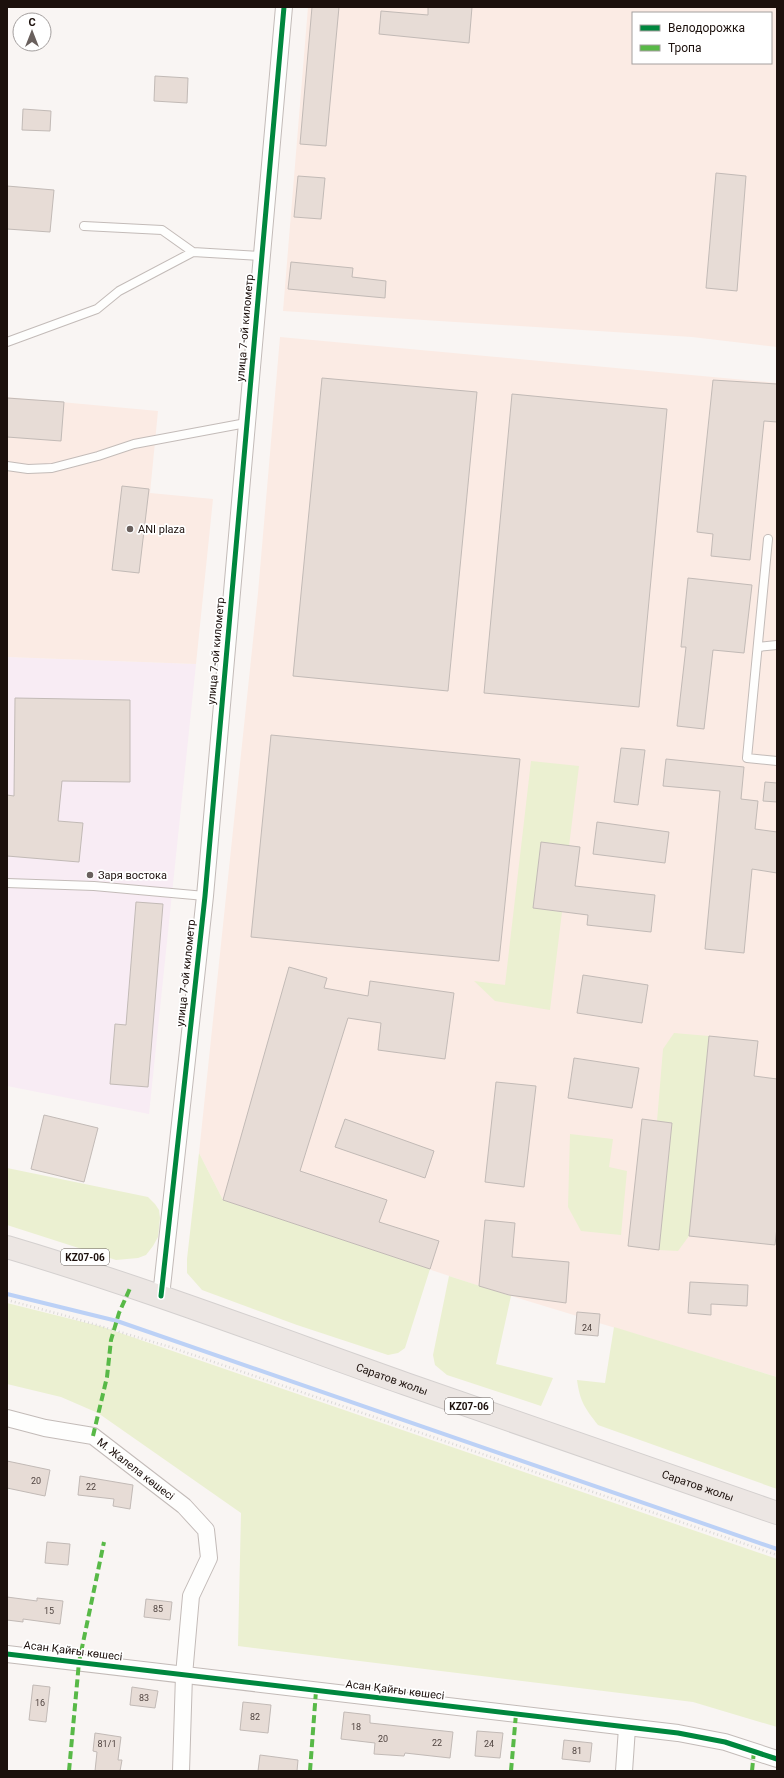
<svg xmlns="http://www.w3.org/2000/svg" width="784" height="1778" font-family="Roboto,sans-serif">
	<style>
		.commercial { fill: #f8ecf4 }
		.built { fill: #fbebe4; fill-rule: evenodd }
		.green { fill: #ebf0d1 }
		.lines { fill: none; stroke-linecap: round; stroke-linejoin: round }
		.stream { stroke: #bcd1f6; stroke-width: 4 }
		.building { fill: #e7dcd6; stroke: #c2bab6 }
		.service-casing { stroke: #c3bbb8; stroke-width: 10 }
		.minor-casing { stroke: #c3bbb8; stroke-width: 18 }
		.primary-casing { stroke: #d4d0cf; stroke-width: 24 }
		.path { stroke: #dad8d7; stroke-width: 2.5; stroke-dasharray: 1 3; stroke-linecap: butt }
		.service { stroke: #fefefd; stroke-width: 8 }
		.minor { stroke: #fefefd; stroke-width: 16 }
		.primary { stroke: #ece6e3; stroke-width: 22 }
		.quiet { stroke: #58b947; stroke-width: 4; stroke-dasharray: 8 4; stroke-linecap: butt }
		.cycleway-casing { stroke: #fff; stroke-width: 8 }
		.cycleway { stroke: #00873e; stroke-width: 5 }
		.poi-dot { fill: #69605d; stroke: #fff; stroke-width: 1.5 }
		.labels { text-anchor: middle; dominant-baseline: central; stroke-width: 3.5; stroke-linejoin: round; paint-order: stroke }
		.number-label { font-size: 9px; fill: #504440 }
		.shield { fill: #fff; stroke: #605855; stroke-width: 1 }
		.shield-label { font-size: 10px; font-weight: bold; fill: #1c100c }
		.street-label { font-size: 11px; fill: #1c100c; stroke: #fff }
		.poi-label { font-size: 11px; fill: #1c100c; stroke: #fff; text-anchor: start }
	</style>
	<rect width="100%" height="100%" fill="#f9f5f3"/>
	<path class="commercial" d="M7 657 196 664 149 1114 7 1086Z"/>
	<path class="built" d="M308 7H777V347L692 337 283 311ZM633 13H771V63H633Z
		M280 337 777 383V1377L599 1323 600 1314 577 1312V1316L479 1286 223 1200 199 1153 258 593Z
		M7 397 158 411 150 493 213 499 196 664 7 657Z"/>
	<path class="green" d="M531 761 579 766 569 846 541 842 533 908 562 912 550 1010 495 1001 474 981 505 985Z
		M674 1033 709 1036 689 1236 678 1251 659 1250 672 1123 657 1121 663 1049Z
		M570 1134 613 1139 609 1167 627 1171 621 1235 581 1231 568 1207Z
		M199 1153 223 1200 430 1269 405 1348 398 1353 388 1355 297 1325 202 1290 187 1273V1259Z
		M7 1168 148 1197 155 1204 159 1210 160 1218 158 1237 153 1246 146 1255 138 1258 116 1260 7 1225Z
		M449 1276 511 1296 496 1364 553 1378 541 1406 447 1375 435 1365 433 1355Z
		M7 1303 103 1327 777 1559V1727L693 1702 238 1646 241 1513 98 1413 61 1397 7 1384Z
		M614 1327 777 1377V1489L598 1425C585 1408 580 1402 577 1380L605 1383Z"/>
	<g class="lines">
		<path class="stream" d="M7 1294 117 1321 777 1549"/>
	</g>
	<path class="building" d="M312 7H339L326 146 300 144Z
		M428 7H472L469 43 379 34 381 11 428 15Z
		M155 76 188 78 187 103 154 101Z
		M23 109 51 111 50 131 22 130Z
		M716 173 746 176 737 291 706 288Z
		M298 176 325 178 321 219 294 217Z
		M7 186 54 190 50 232 7 229Z
		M291 262 353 268 352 277 386 281 385 298 288 289Z
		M322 378 477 392 448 691 293 676Z
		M713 380 777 384V422L764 421 750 560 711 556 713 534 697 532Z
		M512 394 667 409 639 707 484 693Z
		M7 398 64 402 61 441 7 437Z
		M122 486 149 489 139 573 112 570Z
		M688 578 752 585 744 653 713 650 704 729 677 726 686 647H681Z
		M15 698 130 700V782L62 781 58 821 83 823 79 862 7 856V795L14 796Z
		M271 735 520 759 499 961 251 937Z
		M621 748 645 750 638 805 614 802Z
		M666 759 744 767 741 799 758 801 755 829 777 832V873L752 869 744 953 705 949 720 791 663 786Z
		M765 782 777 783V802L763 801Z
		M597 822 669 832 665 863 593 854Z
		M541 842 580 847 575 886 655 895 651 932 587 925 588 915 533 908Z
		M136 902 163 904 148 1087 110 1084 115 1024 126 1025Z
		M289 967 327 978 324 988 368 996 370 981 454 993 445 1059 378 1050 381 1023 348 1018 300 1171 387 1200 379 1222 439 1241 430 1269 223 1200Z
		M583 975 648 985 642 1023 577 1013Z
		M709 1036 758 1041 754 1076 777 1079V1227L775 1245 689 1236Z
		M574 1058 639 1068 632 1108 568 1098Z
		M496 1082 536 1086 524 1187 485 1182Z
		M44 1115 98 1128 84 1182 31 1169Z
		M345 1119 434 1151 425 1178 335 1147Z
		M642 1119 672 1123 659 1250 628 1246Z
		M485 1220 515 1223 512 1257 569 1262 566 1303 509 1295 479 1286Z
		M690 1282 748 1285 747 1306 711 1304V1315L688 1313Z
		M577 1312 600 1314 598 1336 575 1334Z
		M7 1461 50 1470 45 1496 7 1488Z
		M80 1476 133 1485 130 1509 113 1506 114 1499 78 1495Z
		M47 1542 70 1544 68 1565 45 1563Z
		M7 1597 37 1601V1598L63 1601 60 1624 23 1619V1622L7 1620Z
		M146 1599 172 1602 170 1620 144 1617Z
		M33 1685 50 1687 46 1722 29 1720Z
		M132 1687 158 1691 155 1708 130 1705Z
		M243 1702 271 1705 268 1733 240 1730Z
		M344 1712 370 1715V1723L453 1732 450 1758 405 1753 404 1756 374 1754 375 1743 341 1739Z
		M477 1731 503 1733 500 1758 475 1756Z
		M95 1733 121 1737 118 1760H122L120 1771H95L97 1752 93 1751Z
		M564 1740 592 1743 590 1762 562 1759Z
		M260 1755 298 1760 297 1771H258Z"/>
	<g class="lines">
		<g class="service-casing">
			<path id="service" d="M84 226 162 230 193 252 261 256
				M7 342 97 309 119 291 193 252
				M7 466 28 469 52 468 98 456 134 444 246 423
				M768 539 747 758 777 761
				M758 647 777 645
				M7 883 94 886 205 896"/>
		</g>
		<g class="minor-casing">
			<g id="minor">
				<path d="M161 1296 205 896 284 7"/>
				<path id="s1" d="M7 1418 45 1428 93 1436 184 1506 206 1530 209 1558 191 1596 184 1675 181 1771"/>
				<path d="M7 1654 678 1733 725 1742 777 1759"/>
				<path d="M624 1771 627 1728"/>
			</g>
		</g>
		<g class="primary-casing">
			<g id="primary">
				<path id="s2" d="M7 1247C142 1287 273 1337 406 1384 529 1428 653 1470 777 1513"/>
			</g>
		</g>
		<path class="path" d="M7 1300 63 1315 170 1347 777 1555"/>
		<use href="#service" class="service"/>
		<use href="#minor" class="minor"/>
		<use href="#primary" class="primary"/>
		<path class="quiet" d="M93 1436 107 1377 111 1340 119 1313 131 1286
			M69 1771 79 1662 104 1542
			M310 1771 316 1691
			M511 1771 516 1714
			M752 1771 754 1751"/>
		<g class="cycleway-casing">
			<path id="cycleway" d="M161 1296 205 896 284 7
				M7 1654 678 1733 725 1742 777 1759"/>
		</g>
		<use href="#cycleway" class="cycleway"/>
	</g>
	<g class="poi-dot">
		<circle cx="130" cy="529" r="4"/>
		<circle cx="90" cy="875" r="4"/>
	</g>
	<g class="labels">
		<g class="number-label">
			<text x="587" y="1328">24</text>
			<text x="36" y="1481">20</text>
			<text x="91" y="1487">22</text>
			<text x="158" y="1609">85</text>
			<text x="49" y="1611">15</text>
			<text x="144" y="1698">83</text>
			<text x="40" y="1703">16</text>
			<text x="255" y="1717">82</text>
			<text x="356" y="1727">18</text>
			<text x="383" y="1739">20</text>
			<text x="437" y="1743">22</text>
			<text x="107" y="1744">81/1</text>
			<text x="489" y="1744">24</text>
			<text x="577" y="1751">81</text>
		</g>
		<g class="shield">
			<rect x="61" y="1249" width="48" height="16" rx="3"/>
			<rect x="445" y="1398" width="48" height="16" rx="3"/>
		</g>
		<g class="shield-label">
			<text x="85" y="1257">KZ07-06</text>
			<text x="469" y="1406">KZ07-06</text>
		</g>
		<g class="street-label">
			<text transform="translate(245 328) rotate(-85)">улица 7-ой километр</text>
			<text transform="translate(216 651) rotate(-85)">улица 7-ой километр</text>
			<text transform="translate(186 973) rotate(-84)">улица 7-ой километр</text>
			<text stroke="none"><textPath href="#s2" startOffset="407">Саратов жолы</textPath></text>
			<text stroke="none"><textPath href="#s1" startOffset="142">М. Жалела көшесі</textPath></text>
			<text stroke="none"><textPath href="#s2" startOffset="731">Саратов жолы</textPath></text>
			<text transform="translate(73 1651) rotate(7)">Асан Қайғы көшесі</text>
			<text transform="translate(395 1690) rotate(7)">Асан Қайғы көшесі</text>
		</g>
		<g class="poi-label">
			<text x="138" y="529">ANI plaza</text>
			<text x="98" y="875">Заря востока</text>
		</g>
	</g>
	<rect width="784" height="1778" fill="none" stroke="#1c100c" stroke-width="16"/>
	<rect x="632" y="12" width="140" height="52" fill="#ffffff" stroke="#a49f9e"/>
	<rect x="640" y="25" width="20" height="6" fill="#00873e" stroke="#a49f9e"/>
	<text x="668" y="32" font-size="12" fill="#1c100c">Велодорожка</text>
	<rect x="640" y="45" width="20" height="6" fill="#58b947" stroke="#a49f9e"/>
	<text x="668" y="52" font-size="12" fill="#1c100c">Тропа</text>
	<g transform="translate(32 32)"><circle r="19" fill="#ffffff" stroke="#a49f9e"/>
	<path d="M0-3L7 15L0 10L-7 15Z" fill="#69605d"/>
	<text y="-6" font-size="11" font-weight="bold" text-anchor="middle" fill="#1c100c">С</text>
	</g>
</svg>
